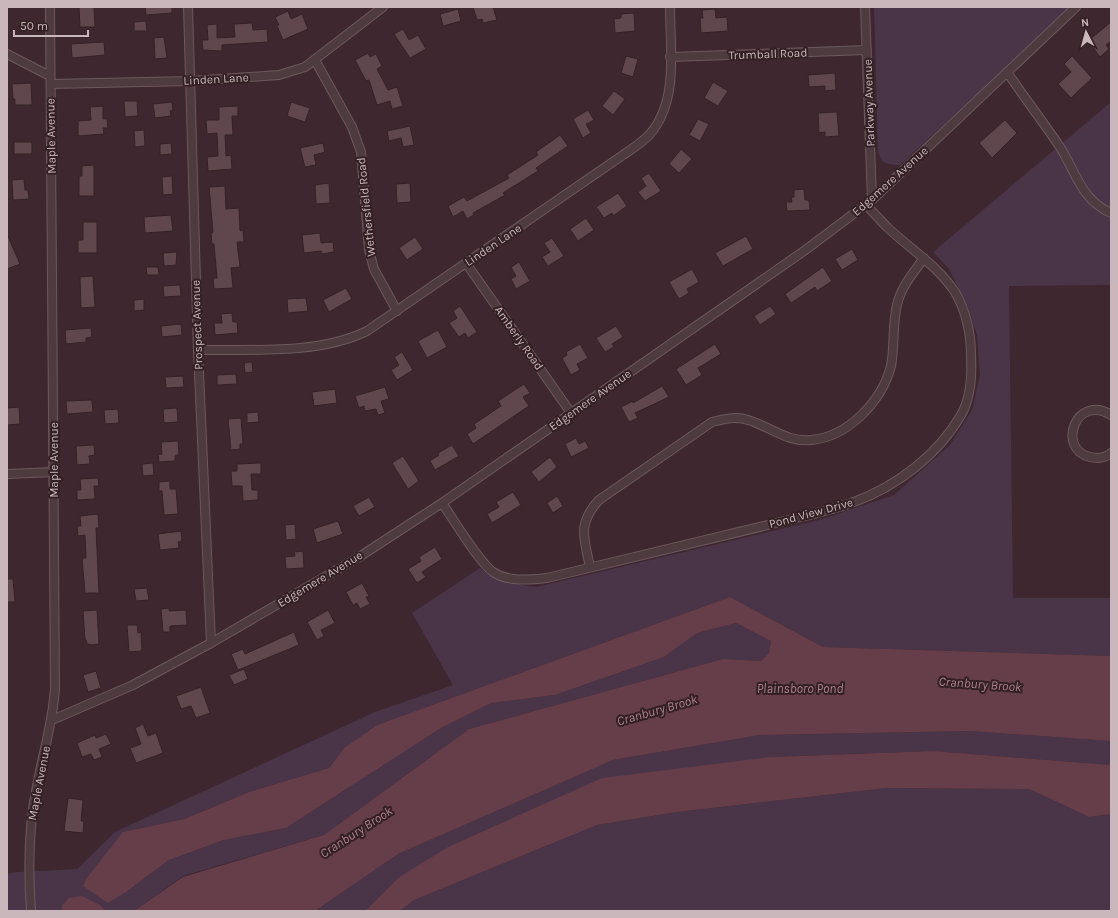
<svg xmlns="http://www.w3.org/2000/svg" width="1118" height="918" font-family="Karla,sans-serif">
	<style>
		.green { fill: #493448 }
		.water { fill: #653e4a }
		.building { fill: #5f474d; stroke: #352227 }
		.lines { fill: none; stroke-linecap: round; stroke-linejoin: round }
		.minor-casing { stroke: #6c595e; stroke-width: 10 }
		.minor { stroke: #4e3b40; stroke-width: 8 }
		.labels { text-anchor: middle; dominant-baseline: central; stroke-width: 4; stroke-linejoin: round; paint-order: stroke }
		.street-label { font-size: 12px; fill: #c9b7bc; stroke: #332025 }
		.water-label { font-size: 13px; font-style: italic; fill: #ae818e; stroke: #332025 }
	</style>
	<rect width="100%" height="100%" fill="#3e272e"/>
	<path class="green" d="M874 7H1072L900 165C888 165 881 164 878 151Z
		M1111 102V285L1009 286 1013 598H1111V656L823 647 730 597 377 725 344 748 329 768 249 792 184 819 123 832 126 892 169 860 224 840 286 828 441 728 491 703 555 695 664 657 697 633 736 623 771 641 769 653 761 661 723 659 469 729 324 835 183 876 134 911H106L100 905 62 906V911H7V874L17 872 77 869 115 832 375 712 453 685 412 613 480 568C498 584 513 584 536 587L819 520 894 495 950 445 972 410 980 375 977 335 968 307 949 269 933 252Z
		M969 731 1111 741V765L934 751 771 757 398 878 365 911H315L398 854 613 760 760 735Z
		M887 788 1029 789 1089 817 1111 814V911H400L414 900 597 825 677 812Z"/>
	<path class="water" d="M730 597 823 647 1111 656V741L969 731 760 735 613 760 398 854 315 911H134L183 877 324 835 469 729 723 659 761 661 769 653 771 641 736 623 697 633 664 657 555 695 491 703 441 728 286 828 224 840 169 860 126 892 108 903 83 886 86 879 123 832 184 819 249 792 329 768 344 748 377 725Z
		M934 751 1111 765V814L1089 817 1029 789 887 788 677 812 597 825 414 900 400 911H365L398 878 448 847 602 778 771 757Z
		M82 896 100 905 106 911H62V906L69 898Z"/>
	<path class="building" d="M79 7H94L95 27H80Z
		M145 7H172V13L146 15Z
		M473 7H493L497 20 483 23 482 19 477 20Z
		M458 9 461 21 443 26 440 14Z
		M715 9 716 18 727 17 728 31 701 33 700 18H703L702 10Z
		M288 11 291 19 302 14 308 29 283 40 277 26 279 25 275 17Z
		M634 13 635 31 615 33 614 19 621 18V14Z
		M146 21 147 31H134V22Z
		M1111 22V41L1106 45 1109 49 1100 57 1088 41Z
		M252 23 253 30 267 29 268 42 222 45V51L203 50 202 40H208L207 25 217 24V38L235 37 234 24Z
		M403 29 409 40 418 35 426 49 410 58 394 34Z
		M164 37 167 58 155 59 154 38Z
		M104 42 105 55 72 58 71 44Z
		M368 53 370 57 376 54 382 66 377 69 388 90 397 87 403 106 392 109 390 101 377 105 369 80 366 81 355 60Z
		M626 56 638 59 633 77 621 73Z
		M1072 56 1092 78 1071 98 1058 84 1071 72 1064 64Z
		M835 73 836 90 825 91V86L809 87 808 75Z
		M713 82 728 91 718 106 704 98Z
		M31 83 32 105H15V99H13L12 84Z
		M614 91 625 99 613 115 602 106Z
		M124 101H137L138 116 125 117Z
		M172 102 173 110 170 111 171 116 155 118 153 104Z
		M291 102 310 108 305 122 287 116Z
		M103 106V119H107L108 128H103L104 134 78 136V121L91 120 90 107Z
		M238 106V116H232L233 135H225L226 156 231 155 232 169 208 171 207 157 218 156 217 133 207 134 206 120H219V107Z
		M588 110 594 120 586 124 591 133 583 138 573 119Z
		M837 112 839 136 825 137V132L819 133 818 113Z
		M698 119 709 124 700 141 689 135Z
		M1005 120 1017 133 992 158 979 143Z
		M410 126 414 145 403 147 401 138 389 141 387 131Z
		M144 130 145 146 135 147 134 131Z
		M560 135 568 146 536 168 538 171 503 193 505 195 473 213 474 215 467 219 463 211 453 217 448 206 464 197 467 201 509 178 507 175 538 155 536 152Z
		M14 142H32V154H14Z
		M171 143 172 154 160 155V144Z
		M323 143 325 152 314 155 316 165 305 167 300 148Z
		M681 149 692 159 679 173 669 164Z
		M94 165V196H79V176H82V166Z
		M649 173 661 191 645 201 638 192 646 186 641 178Z
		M172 176 173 194 163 195 162 177Z
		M24 179 25 190H28L29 199 13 200 12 180Z
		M329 183 330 203 316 204 315 185Z
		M410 183 411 202 397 203 396 184Z
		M225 186 226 209 239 208 240 231 243 230 244 242H237L240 267 231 268 233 288 214 289 213 278H217L214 244H212L211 233 213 232 209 187Z
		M804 189 805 200H809L810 210 787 211 786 202H792L791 197H794V190Z
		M618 193 627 206 613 216 612 213 604 218 596 207Z
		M171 215 173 231 145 233 144 217Z
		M586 218 594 230 578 241 570 229Z
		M83 222H97V253H78V240H83Z
		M320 233 321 243 333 242 334 252 322 254 321 251 304 253 302 235Z
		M7 234 20 264 7 269Z
		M746 236 753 249 723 266 715 253Z
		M415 237 423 249 407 260 399 248Z
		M552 238 564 256 548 266 542 257 550 252 544 243Z
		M852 249 858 260 842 270 835 259Z
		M177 252 176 265 164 266 163 253Z
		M519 262 530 281 516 289 511 279 516 276 511 267Z
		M146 267H158L159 275H147Z
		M823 267 832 281 817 291 815 287 791 303 785 294Z
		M692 269 699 282 687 289 689 293 679 299 669 282Z
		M93 276 95 307 81 308 80 277Z
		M180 285 181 296 164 297 163 286Z
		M346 288 352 299 329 312 323 300Z
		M306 298 308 311 288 313 287 299Z
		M144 299V310L134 311V300Z
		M460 306 477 332 468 338 465 333 459 337 449 323 457 318 453 311Z
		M770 306 776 314 760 325 754 316Z
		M232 313 233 322H237L238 333 215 335 214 323H222L221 314Z
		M181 324 182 335 162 337 161 326Z
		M616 326 623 337 612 344 614 347 605 352 596 338Z
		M91 328 92 337 86 338V342L66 344 65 330Z
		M438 330 447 347 427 358 418 341Z
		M580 344 588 358 577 364 580 370 571 375 562 358 567 355 566 352Z
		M715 344 721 354 698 368 702 375 686 385 676 369Z
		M402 352 413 370 397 380 391 370 399 365 394 357Z
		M252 362 253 372 245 373 244 363Z
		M236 374 237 384 217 385V375Z
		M183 376 184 387 166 388 165 377Z
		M524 384 530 393 523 397 529 406 473 444 467 434 476 428 474 424 501 406 498 401Z
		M662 386 669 397 635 413 638 418 629 422 621 407 633 401V403Z
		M385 387 389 399 381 401 385 413 378 415 376 409 365 411 364 406 359 408 355 396Z
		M335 389 337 403 314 406 312 392Z
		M92 400 93 412 67 414 66 401Z
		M19 407 20 424 7 425V408Z
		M177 408 178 422 164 423 163 409Z
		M118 409 119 423 105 424 104 410Z
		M258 412 259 422 247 423V413Z
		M241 418 243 444H240V449L231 450 228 419Z
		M576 438 579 444 585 441 589 448 571 457 565 444Z
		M178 441 179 454 175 456V461L159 462 158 455 162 454 161 442Z
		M94 445 95 455 89 456 90 464 77 465 76 446Z
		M452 445 459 456 435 470 430 461 439 455 438 453Z
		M403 456 419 481 408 489 392 463Z
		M550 457 557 467 539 482 531 472Z
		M153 463 154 475 143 476 142 464Z
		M261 463V474H251L252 490H258V500L243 501 242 486H232L231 471H237V464Z
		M98 478 99 486H94L95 499 77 500V490H81L80 479Z
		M170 481V489H176L178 514 164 515 162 491H159V482Z
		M513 492 521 505 492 523 487 514 499 507 496 502Z
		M557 496 563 506 553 513 547 503Z
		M369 497 375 507 359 516 353 506Z
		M98 514 99 528H96L99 593H85L82 558H86L85 535 78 536 77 526H81L80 516Z
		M338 521 343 534 317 543 313 529Z
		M295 524 296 539 286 540 285 525Z
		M181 531 182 541 178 542 179 548 160 550 158 534Z
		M435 547 442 559 422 572 426 577 417 583 408 569 421 561 419 557Z
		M303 551 304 568 286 569 285 557 295 556 294 552Z
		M7 579H13L15 602H7Z
		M362 583 369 596 366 597 370 604 360 609 357 603 353 605 346 592Z
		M147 588 149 600 136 601 134 589Z
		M169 608V611L186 610 187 625 170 626V632H163L161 609Z
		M97 610 99 644 92 645 87 644 86 640H85L83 611Z
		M328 610 335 623 321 630 324 636 317 640 307 622Z
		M127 625H137L138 633 141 632 142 651 129 652Z
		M294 632 299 645 238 670 231 654 243 649 245 654Z
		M244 669 248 679 234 685 229 675Z
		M96 671 101 688 88 692 83 675Z
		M201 687 210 713 196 718 191 706 181 709 176 696Z
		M143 724 148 736 156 733 163 753 136 763 130 748 141 744 135 728Z
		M106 734 111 744 99 749 102 757 94 760 91 754 82 757 77 743 95 735 96 738Z
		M68 798 83 800 81 821H84L83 833 64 831Z"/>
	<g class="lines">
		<g class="minor-casing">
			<path id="minor" d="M188 7 198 350 211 643
				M865 7 872 200
				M7 54 50 76
				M670 57 867 50
				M315 60 352 127 361 152 369 250 374 269 397 311
				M1007 72C1024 97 1043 122 1060 147 1076 172 1081 200 1111 213
				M51 84 191 81 279 75 305 67 383 7
				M466 263 571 413
				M198 350C252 349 318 355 367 331L623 155C632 149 643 142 650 134 679 100 670 49 670 7
				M1111 415C1076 393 1056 449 1090 457 1098 459 1105 458 1111 453
				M7 474 54 472
				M442 503C454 520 478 561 493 572 508 582 530 580 547 578L814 514C827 510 841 507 854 502 897 486 938 455 961 415 971 398 972 375 971 356 971 334 966 311 955 292 937 265 910 249 887 227 880 220 873 212 866 205
				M590 567C584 538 577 524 599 500L712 422C724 419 736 416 748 420 769 426 788 443 811 440 848 437 882 401 891 366 895 346 892 325 897 305 901 287 913 273 924 258
				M52 720 133 685 211 643 359 557 442 503 804 251 872 200 1076 7
				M31 911C28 869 28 828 37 786 43 753 53 722 55 688L50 7"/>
		</g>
		<use href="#minor" class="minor"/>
	</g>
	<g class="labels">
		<g class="street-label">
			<text transform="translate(768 54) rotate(-2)">Trumball Road</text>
			<text transform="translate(216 79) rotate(-3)">Linden Lane</text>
			<text transform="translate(869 103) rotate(-92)">Parkway Avenue</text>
			<text transform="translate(51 136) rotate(-91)">Maple Avenue</text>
			<text transform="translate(890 181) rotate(-42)">Edgemere Avenue</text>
			<text transform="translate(366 207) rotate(-96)">Wethersfield Road</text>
			<text transform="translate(493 245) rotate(-34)">Linden Lane</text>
			<text transform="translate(197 325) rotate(-92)">Prospect Avenue</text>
			<text transform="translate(519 338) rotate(55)">Amberly Road</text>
			<text transform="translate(590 400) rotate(-35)">Edgemere Avenue</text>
			<text transform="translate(54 460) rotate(-90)">Maple Avenue</text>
			<text transform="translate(811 513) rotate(-15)">Pond View Drive</text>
			<text transform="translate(320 579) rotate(-31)">Edgemere Avenue</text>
			<text transform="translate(39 783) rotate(-79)">Maple Avenue</text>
		</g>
		<g class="water-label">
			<text transform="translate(980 684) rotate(4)">Cranbury Brook</text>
			<text x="800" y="688">Plainsboro Pond</text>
			<text transform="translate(657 710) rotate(-16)">Cranbury Brook</text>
			<text transform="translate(356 832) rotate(-33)">Cranbury Brook</text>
		</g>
	</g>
	<rect width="1118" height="918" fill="none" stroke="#c9b7bc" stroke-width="16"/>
	<g transform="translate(1086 32) rotate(354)" stroke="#332025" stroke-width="3" paint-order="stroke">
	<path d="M0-3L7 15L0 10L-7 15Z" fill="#c9b7bc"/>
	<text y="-6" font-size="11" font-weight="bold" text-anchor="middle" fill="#c9b7bc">N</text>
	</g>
	<path d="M14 30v6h74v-6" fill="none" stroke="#c9b7bc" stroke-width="2"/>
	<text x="20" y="30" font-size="12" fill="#c9b7bc" stroke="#332025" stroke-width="3" paint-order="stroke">50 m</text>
</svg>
